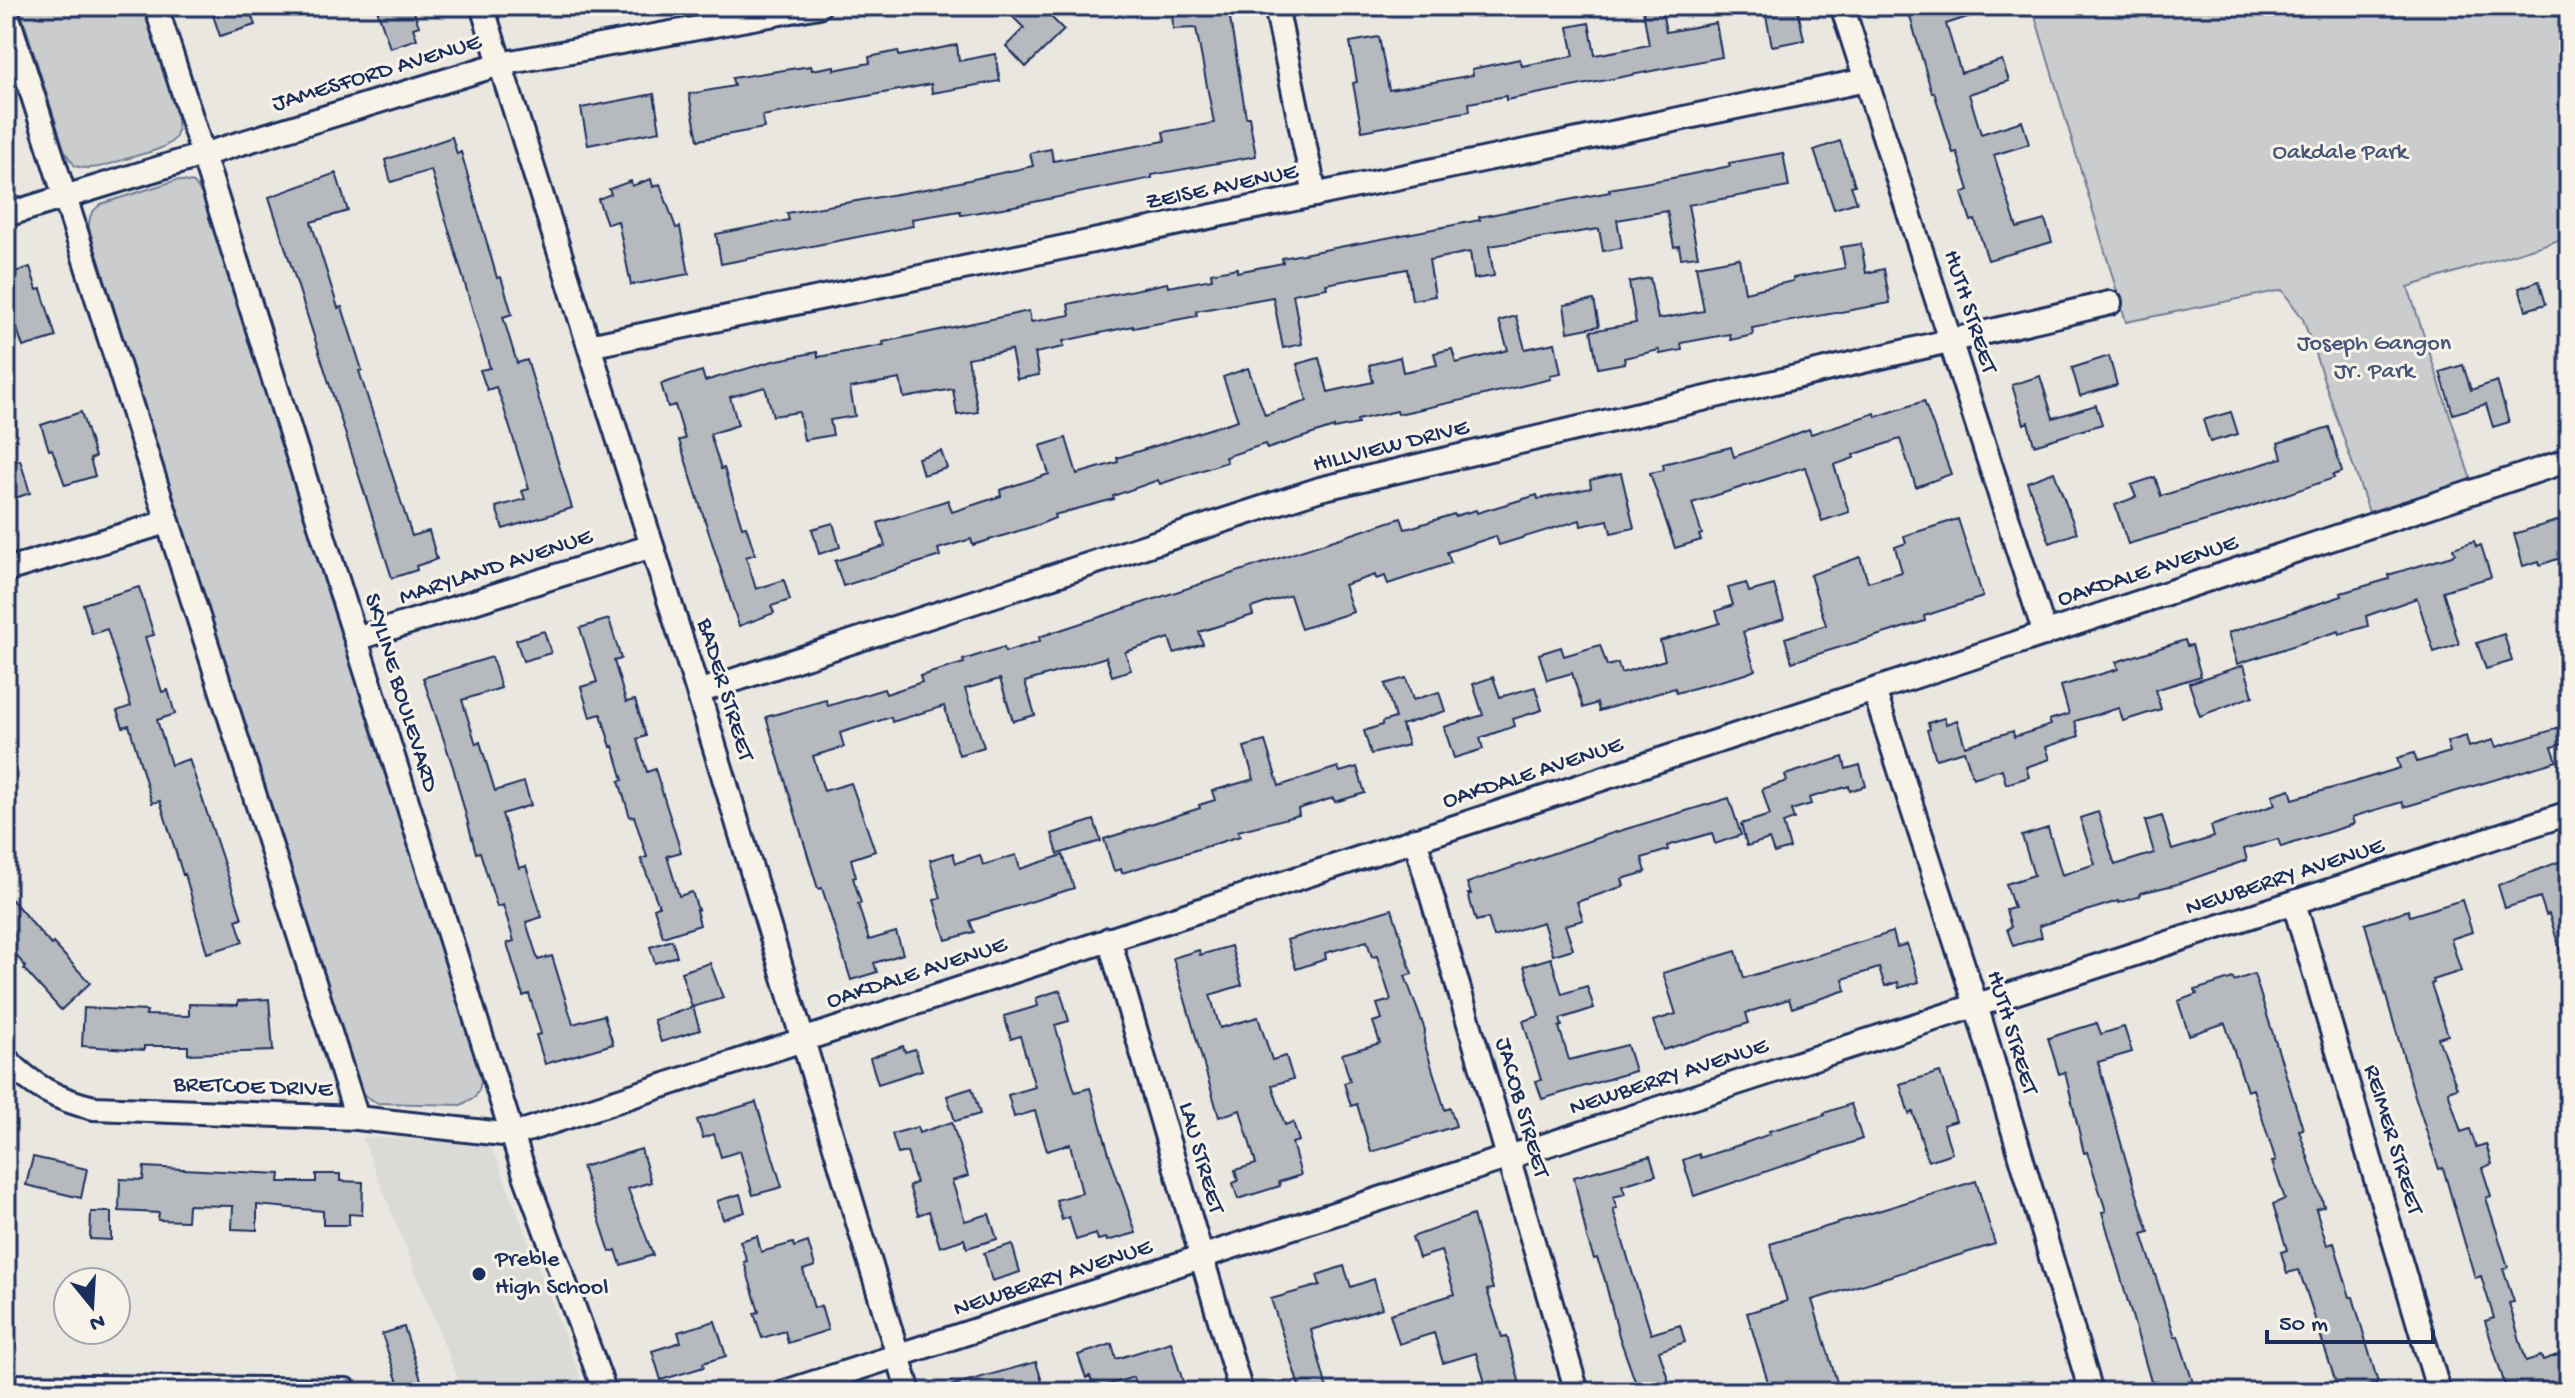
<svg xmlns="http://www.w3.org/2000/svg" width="2575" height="1398" font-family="'Gochi Hand',sans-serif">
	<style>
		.built { fill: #dadad6 }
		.green { fill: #cbcccd; stroke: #737e96; stroke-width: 2 }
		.building { fill: #b6babf; stroke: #1b2f5e; stroke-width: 2 }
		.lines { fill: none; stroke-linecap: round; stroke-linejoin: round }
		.minor-casing { stroke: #1b2f5e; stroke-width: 28 }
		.minor { stroke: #f7f3e8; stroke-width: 22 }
		.poi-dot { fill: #1b2f5e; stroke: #f7f3e8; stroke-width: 3 }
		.labels { text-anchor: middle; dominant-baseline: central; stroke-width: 6; stroke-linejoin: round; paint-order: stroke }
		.street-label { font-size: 24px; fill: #1b2f5e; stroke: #f7f3e8 }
		.park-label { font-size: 24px; fill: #47567a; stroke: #f7f3e8 }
		.poi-label { font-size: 24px; fill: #1b2f5e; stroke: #f7f3e8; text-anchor: start }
	</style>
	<rect width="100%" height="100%" fill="#eae7e0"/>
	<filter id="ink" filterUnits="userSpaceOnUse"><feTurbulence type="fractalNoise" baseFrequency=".0125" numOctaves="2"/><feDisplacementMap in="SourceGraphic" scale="16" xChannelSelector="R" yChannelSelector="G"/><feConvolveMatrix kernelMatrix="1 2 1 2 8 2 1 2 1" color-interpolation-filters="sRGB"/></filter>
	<g filter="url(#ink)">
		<path class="built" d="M362 1137 474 1141 489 1146 496 1157 586 1392H463Z"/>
		<path class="green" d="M19 6H144C151 28 187 123 175 138 167 149 148 152 136 156 116 161 95 173 75 166L65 152Z
			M2032 6H2569V237L2408 287 2471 480 2369 512 2303 319 2282 290 2126 322Z
			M177 180 194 183 203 196 475 1055 481 1081 479 1090 475 1097 461 1105 377 1103 363 1094 359 1087 89 229C88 217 91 212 101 204Z"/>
		<path class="building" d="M210 6H248L255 25 220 36Z
			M376 6H412L419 26 413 28 417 39 390 48Z
			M1020 6H1040L1064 30 1026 67 1006 46 1024 28 1011 15Z
			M1172 6H1228L1246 117H1249L1256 156 1152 175V178L1014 206 961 215 960 211 912 219 913 226 721 264 716 234 789 220 787 213 937 187 1033 166 1030 153 1051 149 1053 161 1165 141 1163 132 1214 123 1196 28 1173 29Z
			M1661 6 1666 32 1716 23 1722 57 1506 100V96L1469 103 1470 111 1362 131 1353 83 1357 82 1350 42 1379 37 1389 90 1473 75 1472 69 1520 59 1522 66 1574 56 1568 27 1589 23 1595 55 1649 45 1643 10Z
			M1764 6H1797L1804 40 1772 46Z
			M1907 6H1989V10L1946 24 1961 73 2002 60 2009 81 1969 94 1981 134 2022 121 2029 144 1994 155 2017 228 2045 220 2052 242 1988 260 1975 220 1971 221 1962 193 1969 190 1957 152 1953 153 1934 92 1932 93Z
			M957 45 959 61 995 54 1000 81 932 93 931 84 762 116 764 128 698 140 689 94 734 86 732 78 811 66 812 70 834 66V70L870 63 869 57 898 51 899 56Z
			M654 94 660 131 588 145 581 108Z
			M452 137 457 154 461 152 497 278 501 277 512 314 503 317 517 363 527 360 572 508 503 529 496 507 525 499 522 491 529 489 501 399 496 387 487 390 480 370 490 368 431 170 391 182 385 160Z
			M1840 141 1855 185 1851 186 1857 202 1834 209 1814 150Z
			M1783 153 1789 187 1688 205 1698 256 1681 258 1679 246 1674 247 1667 211 1617 220 1622 248 1603 251 1599 229 1489 246 1494 276 1474 279 1470 252 1429 260 1435 296 1412 300 1407 269 1326 284 1327 288 1293 294 1302 344 1283 348 1273 297 1196 311 1197 316 1133 328V326L1063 341 1064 347 1035 353 1039 375 1017 379 1011 350 968 358 978 412 957 415 953 389 904 398 900 379 850 388 855 416 830 420 833 435 804 440 799 412 773 416 765 387 730 397 738 425 710 434 721 469 724 468 742 527 746 526 755 554 746 557 756 589 784 580 790 600 771 606 774 613 739 626 679 440 685 439 675 405 668 407 661 384 702 371 705 381 773 361 817 352 818 357 884 345 883 342 1029 311 1031 322 1070 315 1068 304 1167 283 1168 287 1212 279 1211 273 1237 268V272L1283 263 1282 258 1480 220 1479 217 1610 192 1609 189 1678 177 1730 166 1729 163Z
			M336 173 348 211 311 222 338 308 342 307 362 370 359 371 412 536 429 531 437 559 416 566 417 570 392 578 269 197Z
			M651 179 653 187 660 184 676 228 680 227 689 274 631 285 618 221 607 224 598 199 611 194 609 189 631 181 632 186Z
			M1861 244 1866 273 1884 269 1890 303 1752 328 1753 335 1731 340 1730 334 1681 343 1682 350 1660 354 1659 350 1624 358 1625 363 1598 368 1591 331 1636 323 1629 282 1650 278 1658 319 1704 311 1696 266 1739 258 1745 292 1793 281V278L1845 268 1841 247Z
			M30 267 37 290 41 289 56 337 23 347 10 306 6 307V275Z
			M2539 281 2546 304 2526 310 2519 288Z
			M1594 300 1599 326 1568 332 1564 305Z
			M1516 316 1525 349 1555 343 1561 373 1550 375 1551 379 1467 399 1398 414 1397 411 1357 420 1358 424 1334 429V427L1267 449 1265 444 1225 457 1227 462 1160 484 1158 480 1113 496 1114 499 1054 515 1055 518 1038 525 973 545 971 539 938 549 940 556 843 586 835 561 885 546 878 523 948 500 952 512 1001 496 1000 490 1049 474 1040 446 1066 438 1077 474 1118 462 1117 458 1238 420 1223 377 1248 368 1265 415 1307 401 1297 364 1319 358 1328 392 1373 382 1369 365 1400 357 1403 372 1437 365 1434 353 1452 349 1456 363 1508 350 1499 321Z
			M2109 356 2117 385 2080 396 2072 368Z
			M2463 365 2471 390 2497 381 2509 422 2493 427 2486 404 2453 414 2440 372Z
			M2040 376 2053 418 2096 405 2102 424 2034 445 2028 422 2024 424 2012 385Z
			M1924 401 1951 474 1916 487 1900 439 1853 455 1854 458 1834 465 1849 512 1822 521 1805 467 1692 503 1702 534 1699 535 1701 540 1675 548 1650 473 1664 470 1663 464 1731 447 1734 457 1809 429 1811 434 1875 413 1876 417Z
			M81 412 95 457 90 459 95 476 65 485 52 449 49 450 41 425Z
			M2231 412 2238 434 2210 442 2203 420Z
			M2329 427 2342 472 2333 475 2334 478 2223 516 2128 544 2115 505 2136 497 2131 485 2155 477 2161 496 2282 458 2278 443Z
			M941 451 947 468 923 475 918 458Z
			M20 460 30 493 6 501V464Z
			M2054 472 2077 533 2050 543 2027 482Z
			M1621 473 1634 528 1611 533 1608 520 1581 526 1580 520 1499 545 1496 536 1447 552 1451 563 1388 584 1385 576 1376 579 1375 575 1344 585 1353 612 1301 629 1290 595 1251 608 1253 615 1199 632 1203 644 1174 653 1169 638 1125 652 1131 670 1112 676 1106 657 1025 682 1035 715 1013 721 1000 679 965 689 984 747 959 755 944 706 892 722 891 717 840 733 844 747 813 756 824 791 851 783 875 851 851 859 856 877 853 878 861 903 858 904 869 940 896 932 903 954 874 963 877 972 851 980 822 888 818 889 766 717 826 700 828 706 884 689 886 694 922 682 920 676 964 663 963 660 1004 647 1005 652 1040 641 1039 637 1401 518 1405 529 1413 527 1454 514 1455 516 1476 510 1477 513 1537 495 1538 499 1591 488 1590 480Z
			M2569 517V555L2540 565 2539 561 2523 566 2514 534Z
			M1958 519 1983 597 1924 616 1925 621 1792 662 1785 638 1826 625 1810 575 1860 557 1868 582 1902 572 1895 547 1906 543 1904 536Z
			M833 523 840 547 819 554 812 529Z
			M2474 541 2476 547 2481 545 2491 577 2443 591 2459 644 2434 652 2417 598 2366 616 2368 626 2340 634 2339 631 2237 664 2228 633 2342 596 2341 593 2389 579 2388 575 2452 556 2455 553 2453 548Z
			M1746 583 1749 592 1774 585 1784 619 1743 632 1755 670 1746 674 1676 693 1675 688 1599 711 1597 703 1583 708 1572 673 1547 680 1539 654 1561 647 1564 656 1600 645 1607 666 1618 663 1621 673 1665 660 1660 641 1720 623 1716 611 1733 605 1728 588Z
			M139 587 154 635 145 637 162 692 168 690 175 714 157 720 171 765 189 759 242 918 236 920 243 942 207 953 185 874 183 875 160 801 152 803 129 725 123 727 117 711 131 706 107 629 92 634 83 604Z
			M609 619 621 659 614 661 626 702 635 700 646 736 637 739 647 772 655 769 681 852 667 856 679 896 692 892 698 910H696L700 925 663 937 654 908 659 906 641 859 647 857 634 816 630 817 619 781 623 780 613 746 611 747 601 714 590 717 581 687 597 682 580 628Z
			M544 631 551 653 523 661 516 640Z
			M2504 634 2512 661 2486 669 2477 643Z
			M2185 640 2187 646 2192 645 2201 676 2155 690 2161 709 2123 721 2119 708 2075 721 2079 736 2046 747 2050 759 2026 767 2029 777 2006 784 2002 769 1973 778 1964 751 1936 759 1927 730 1930 729 1928 723 1944 718 1946 724 1957 720 1965 746 2013 731 2014 737 2051 725 2049 720 2069 714 2061 686 2118 669 2116 662Z
			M492 657 501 688 462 700 476 744 480 742 495 791 524 782 531 805 502 814 519 868 526 866 542 917 526 922 538 960 552 956 573 1024 604 1015 613 1044 545 1064 536 1035 541 1034 529 994 523 996 507 943 514 941 503 905 497 907 480 852 476 853 453 767 423 678Z
			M2244 665 2253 696 2200 716 2189 683Z
			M1493 677 1500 697 1535 687 1542 710 1513 719 1515 726 1480 738 1483 749 1454 758 1444 727 1483 715 1473 684Z
			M1406 678 1413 700 1439 692 1445 711 1402 725 1408 745 1371 754 1364 731 1382 725V722L1395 718 1385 684Z
			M2569 725V742L2552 747 2557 761 2404 807 2402 802 2352 817 2354 824 2281 847 2278 839 2244 849 2247 860 2174 885 2140 893V896L2119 903 2118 901 2039 926 2042 937 2013 946 2007 929 2011 927 2006 910 2014 908 2006 884 2034 875 2022 836 2048 828 2062 875 2095 864 2080 818 2098 812 2115 865 2154 853 2145 821 2162 816 2172 850 2214 837 2211 826 2275 805 2272 795 2290 789 2293 799 2354 782 2400 768 2397 758 2414 753 2417 762 2450 752 2447 742 2466 736 2469 747 2493 740 2496 747Z
			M1265 741 1279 786 1338 767 1340 772 1357 767 1365 793 1335 802 1333 798 1298 809 1299 815 1238 831 1240 836 1122 873 1121 869 1114 871 1104 839 1200 808 1199 805 1215 800 1212 791 1254 779 1244 747Z
			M1843 757 1846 769 1860 765 1866 786 1850 791 1849 786 1809 798 1811 804 1791 810 1794 819 1783 823 1790 848 1774 853 1769 839 1747 846 1741 824 1770 815 1762 789 1787 781 1785 775Z
			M1729 798 1741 835 1715 844 1712 833 1667 846 1668 850 1642 858 1646 872 1622 879 1624 886 1577 902 1583 920 1565 925 1573 949 1553 955 1543 922 1494 937 1488 918 1476 921 1468 894H1471L1467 883 1603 836Z
			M1094 820 1101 841 1058 854 1052 834Z
			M953 853 956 863 980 855 983 865 1016 855 1020 869 1063 855 1074 888 970 921 974 932 946 940 934 900 941 898 930 860Z
			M2569 858V965L2565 966 2549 914 2546 915 2540 897 2505 908 2498 885Z
			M6 893 51 945 53 943 90 983 61 1010 24 969 26 967 6 944Z
			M2462 900 2472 932 2451 939 2461 971 2433 980 2434 983 2431 984 2448 1035 2438 1038 2457 1088 2448 1091 2461 1132 2470 1129 2476 1147 2486 1144 2492 1164 2482 1168 2491 1196 2486 1198 2508 1267 2503 1269 2514 1302 2509 1303 2526 1361 2541 1356 2543 1360 2569 1351V1384L2544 1392H2507L2485 1321 2494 1318 2481 1276 2475 1278 2443 1168 2439 1169 2415 1096 2365 924 2408 910 2410 916Z
			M1392 909 1412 974 1405 976 1425 1030 1424 1042 1445 1110 1450 1108 1456 1126 1371 1152 1357 1104 1351 1106 1344 1083 1350 1081 1342 1054 1380 1043 1373 1022 1382 1019 1377 1004 1391 1000 1377 956 1372 957 1367 941 1325 953 1326 959 1296 969 1287 940Z
			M1893 932 1897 947 1907 944 1919 982 1899 988 1898 982 1885 986 1879 968 1843 979 1846 990 1792 1008 1789 999 1746 1013 1749 1023 1663 1050 1653 1021 1676 1014 1663 973 1736 951 1744 978Z
			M672 940 677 956 655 963 650 947Z
			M1231 946 1242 985 1210 995 1220 1028 1258 1017 1272 1060 1286 1056 1293 1079 1272 1085 1285 1125 1293 1122 1299 1141 1292 1143 1301 1175 1279 1182 1280 1186 1238 1199 1233 1183 1238 1181 1235 1170 1256 1164 1240 1110 1219 1117 1173 958 1199 950 1200 955Z
			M1551 958 1562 994 1587 986 1594 1008 1560 1019 1562 1026 1559 1027 1569 1060 1627 1045 1635 1071 1542 1099 1536 1081 1541 1080 1523 1021 1539 1016 1524 966Z
			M710 963 723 998 692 1007 681 972Z
			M2254 974 2303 1129 2299 1130 2324 1206 2316 1209 2327 1245 2334 1243 2350 1297H2353L2378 1383 2367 1386 2369 1392H2339L2299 1270 2287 1273 2281 1252 2287 1250 2273 1204 2285 1199 2272 1162 2276 1161 2253 1089 2247 1091 2225 1023 2189 1035 2178 1001 2197 994 2195 990 2233 978 2234 981Z
			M1060 990 1069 1021 1055 1025 1075 1092 1090 1088 1110 1157 1136 1233 1107 1241 1106 1238 1098 1240 1096 1234 1076 1240 1069 1217 1062 1220 1056 1200 1082 1193 1070 1144 1047 1151 1035 1111 1014 1117 1008 1095 1035 1087 1020 1036 1011 1039 1004 1016 1038 1006 1036 998Z
			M269 999 273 1051 188 1054V1046H144V1050L82 1046 84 1008 147 1011 146 1015 189 1016V1004L238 1005V1001Z
			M693 1007 700 1030 661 1042 654 1020Z
			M2097 1023 2101 1034 2124 1027 2132 1052 2098 1062 2127 1164 2149 1232 2142 1234 2175 1337 2178 1336 2196 1392H2154L2102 1212 2106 1211 2087 1152 2084 1153 2065 1072 2059 1074 2048 1038Z
			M903 1046 905 1052 915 1049 922 1070 878 1084 870 1058Z
			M1940 1072 1956 1121 1943 1125 1952 1153 1928 1161 1913 1112 1909 1114 1900 1084Z
			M972 1088 980 1114 955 1121 947 1096Z
			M756 1102 782 1187 753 1195 740 1151 721 1157 714 1134 703 1138 697 1120Z
			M1851 1104 1862 1139 1694 1196 1683 1160 1699 1154 1700 1158 1742 1144 1770 1134 1769 1131 1825 1115 1824 1113Z
			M952 1122 968 1176 952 1181 965 1221 989 1214 997 1239 967 1248 964 1239 940 1247 929 1211 918 1215 909 1186 916 1183 907 1152 898 1154 892 1134 917 1127 919 1133Z
			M641 1149 651 1182 628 1189 653 1255 621 1265 616 1250 610 1252 582 1167Z
			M1650 1156 1656 1175 1622 1185 1625 1194 1613 1197 1617 1208 1613 1209 1651 1334 1680 1325 1685 1342 1659 1351 1670 1385 1650 1392H1639L1619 1336 1604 1277 1597 1258 1594 1259 1587 1238 1574 1177Z
			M33 1157 87 1169 81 1198 26 1185Z
			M144 1167 280 1174 279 1182H316V1174H340V1181L363 1182 362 1215 349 1214V1225H323V1211L257 1205V1230L232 1229 233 1206 188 1205 187 1221 158 1220 159 1213 119 1211 120 1179 143 1180Z
			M1976 1181 1995 1244 1812 1300 1840 1392H1771L1747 1313 1787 1301 1770 1244Z
			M740 1194 745 1212 723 1219 717 1201Z
			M91 1212H111V1240L90 1239Z
			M1473 1215 1493 1289 1487 1290 1502 1337 1507 1336 1522 1392H1488L1476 1353 1443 1363 1434 1333 1399 1344 1390 1314 1455 1294 1441 1251 1419 1258 1412 1237Z
			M757 1236 761 1252 793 1243 794 1247 808 1242 815 1266 803 1270 814 1308 821 1306 828 1330 788 1343 785 1331 762 1338 754 1313 759 1312 744 1262 747 1261 740 1241Z
			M1012 1244 1020 1272 992 1281 984 1253Z
			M1344 1266 1351 1287 1374 1279 1382 1308 1311 1330 1328 1392H1301L1271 1299 1320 1285 1317 1275Z
			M715 1321 726 1356 703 1363 704 1367 661 1380 652 1351 681 1342 678 1332Z
			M404 1327 424 1389 415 1392H401L382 1334Z
			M1171 1342 1186 1392H1138L1134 1377 1094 1389 1090 1376 1086 1378 1078 1355 1112 1344 1116 1359Z
			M1036 1362 1043 1385 1019 1392H943L942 1388Z"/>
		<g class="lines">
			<g class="minor-casing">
				<path id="minor" d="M156 6 525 1175 605 1392
					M482 6 698 692 909 1392
					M1276 6 1315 195
					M1842 6 2045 634
					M6 11 357 1118
					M6 215 500 64 819 6
					M589 346 1866 80
					M6 570 167 522
					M356 639 652 546
					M1874 690 1976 1005 2091 1392
					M698 692 1320 489 2110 303
					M1415 839 1577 1392
					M2294 903 2439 1392
					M1109 939 1241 1392
					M6 1059C32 1086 58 1100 94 1108L357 1118 512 1135 1874 690 2569 460
					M6 1386 346 1390 347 1392
					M785 1392 2569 813"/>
			</g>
			<use href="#minor" class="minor"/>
		</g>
	</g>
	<circle class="poi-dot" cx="479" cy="1274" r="8"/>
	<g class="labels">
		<g class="street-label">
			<text transform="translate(377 74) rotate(-17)">JAMESFORD AVENUE</text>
			<text transform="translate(1222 188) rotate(-12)">ZEISE AVENUE</text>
			<text transform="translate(1969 312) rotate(72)">HUTH STREET</text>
			<text transform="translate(1391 447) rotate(-14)">HILLVIEW DRIVE</text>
			<text transform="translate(496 568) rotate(-18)">MARYLAND AVENUE</text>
			<text transform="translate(2148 572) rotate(-18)">OAKDALE AVENUE</text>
			<text transform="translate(724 690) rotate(73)">BADER STREET</text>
			<text transform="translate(400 693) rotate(73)">SKYLINE BOULEVARD</text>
			<text transform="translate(1533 774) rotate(-18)">OAKDALE AVENUE</text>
			<text transform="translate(2285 878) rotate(-18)">NEWBERRY AVENUE</text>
			<text transform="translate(917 974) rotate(-18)">OAKDALE AVENUE</text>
			<text transform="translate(2011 1033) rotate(73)">HUTH STREET</text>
			<text transform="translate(1669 1078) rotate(-18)">NEWBERRY AVENUE</text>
			<text transform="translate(253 1088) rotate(2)">BRETCOE DRIVE</text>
			<text transform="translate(1521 1108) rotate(74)">JACOB STREET</text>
			<text transform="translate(2392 1140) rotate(73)">REIMER STREET</text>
			<text transform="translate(1200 1158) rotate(74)">LAU STREET</text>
			<text transform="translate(1053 1279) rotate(-18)">NEWBERRY AVENUE</text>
		</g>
		<g class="park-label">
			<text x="2340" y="153">Oakdale Park</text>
			<text x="2374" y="344">Joseph Gangon<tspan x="2374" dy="28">Jr. Park</tspan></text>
		</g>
		<g class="poi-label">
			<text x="495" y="1260">Preble<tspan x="495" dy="28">High School</tspan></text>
		</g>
	</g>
	<rect width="2575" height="1398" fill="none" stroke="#f7f3e8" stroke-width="32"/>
	<rect x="16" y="16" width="2543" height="1366" fill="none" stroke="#1b2f5e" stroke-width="3" filter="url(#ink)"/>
	<g transform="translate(92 1306) rotate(162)"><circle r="38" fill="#f7f3e8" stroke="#9fa5b1" stroke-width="2"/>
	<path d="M0-6L14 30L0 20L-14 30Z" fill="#1b2f5e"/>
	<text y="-12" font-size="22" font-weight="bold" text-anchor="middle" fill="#1b2f5e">N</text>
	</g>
	<path d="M2267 1330v12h166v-12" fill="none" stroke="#1b2f5e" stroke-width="4"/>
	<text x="2279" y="1330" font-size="24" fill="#1b2f5e" stroke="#f7f3e8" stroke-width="6" paint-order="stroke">50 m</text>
</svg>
